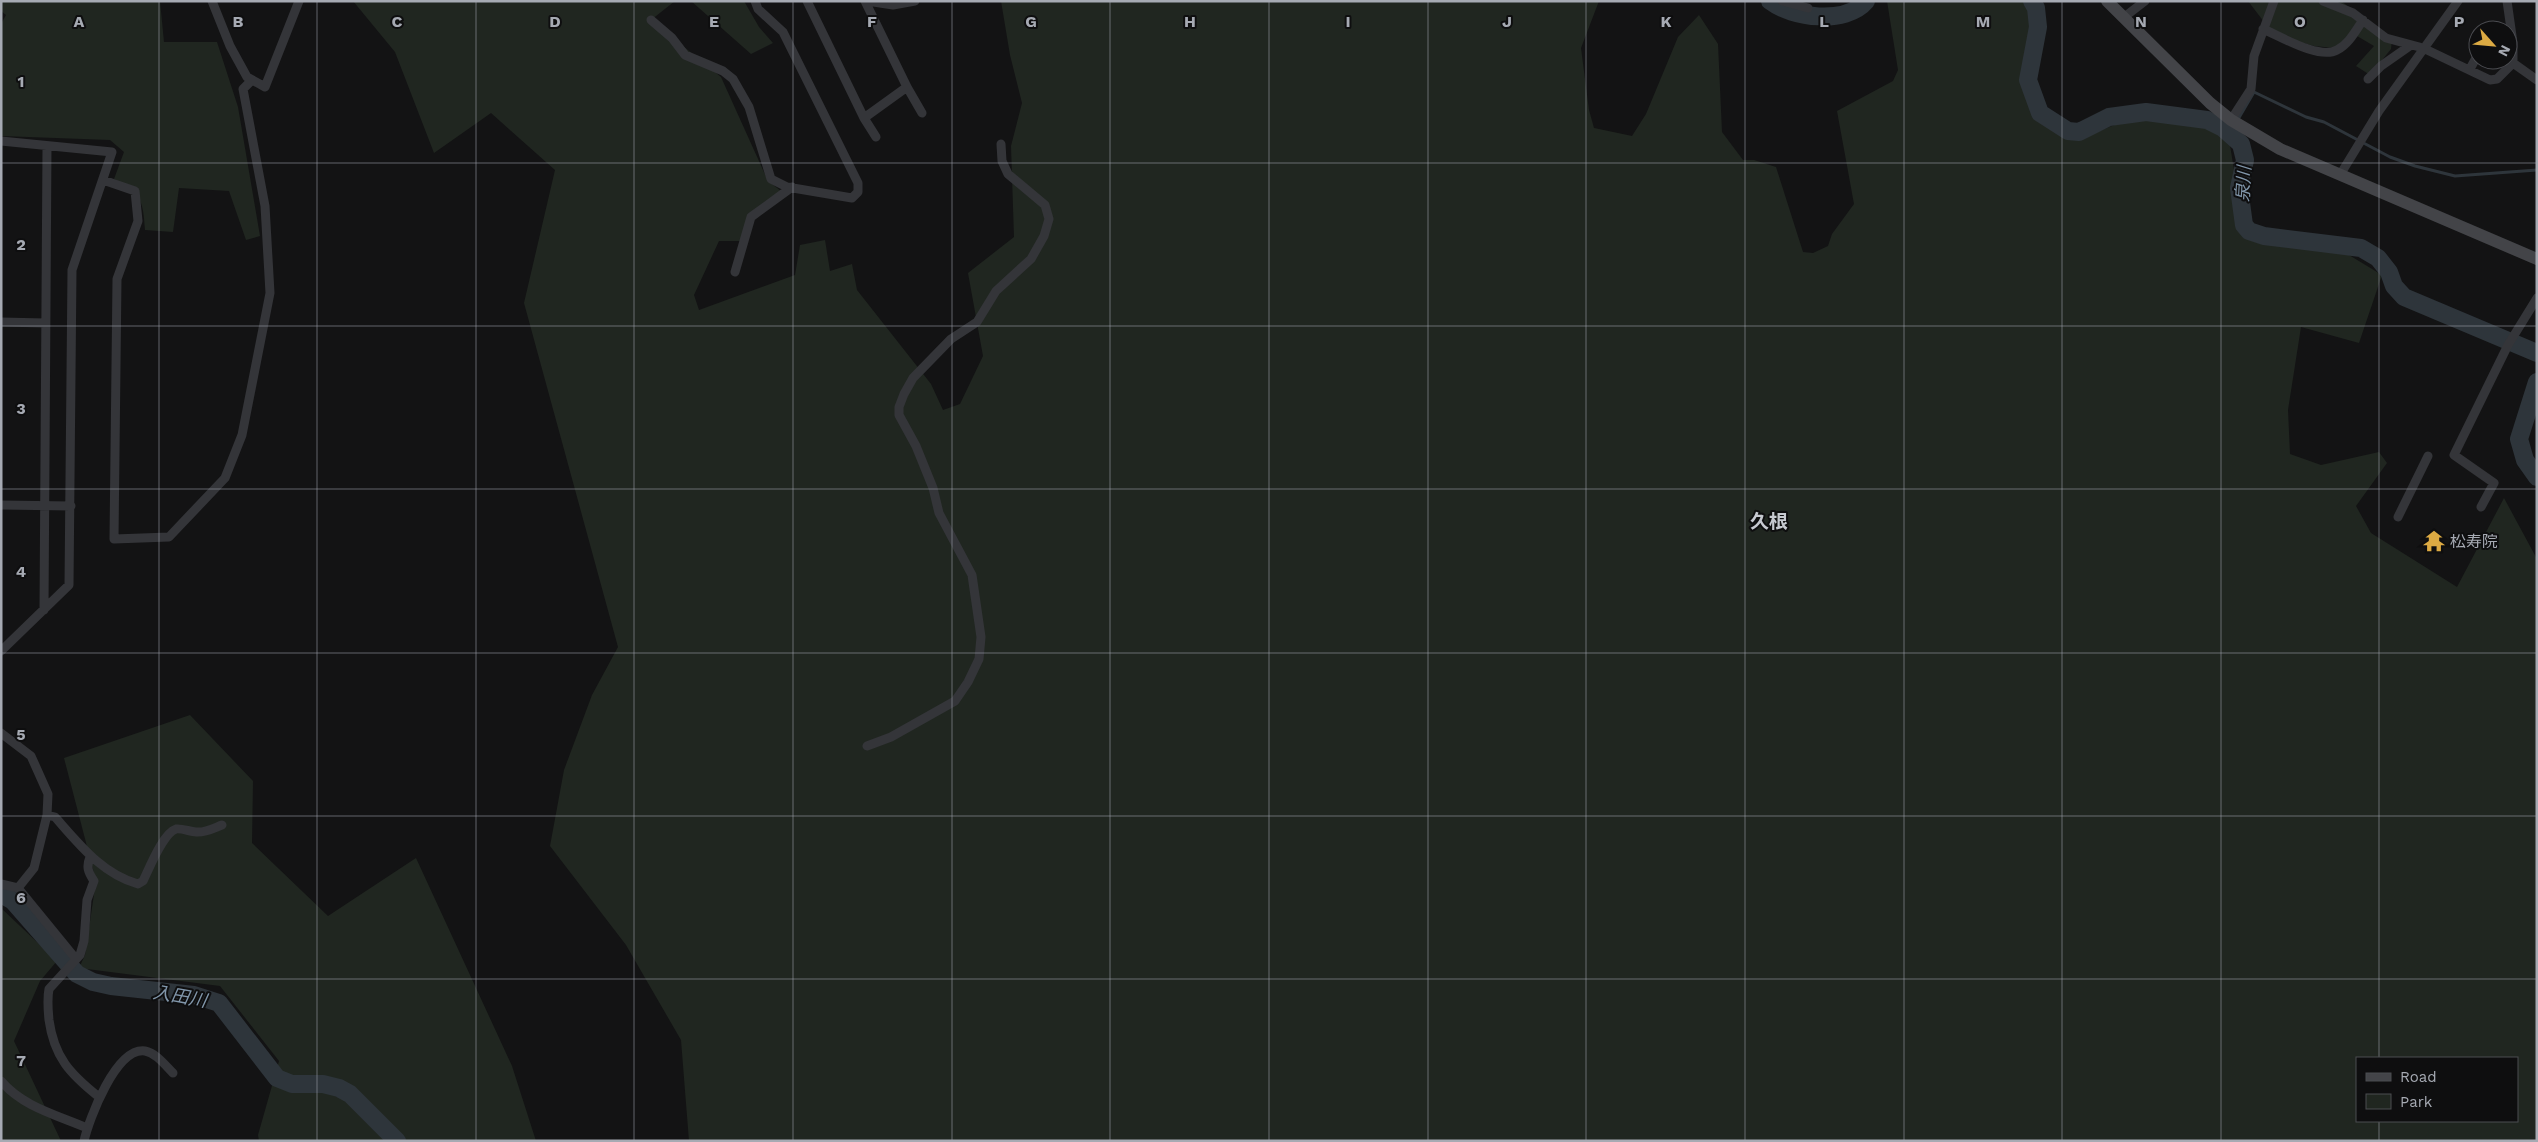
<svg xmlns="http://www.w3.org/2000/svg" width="2538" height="1142" font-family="'Work Sans','Noto Sans JP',sans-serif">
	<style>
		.green { fill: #202620; fill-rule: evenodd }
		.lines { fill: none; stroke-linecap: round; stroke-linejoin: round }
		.stream { stroke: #2e353b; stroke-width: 3 }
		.river { stroke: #2e353b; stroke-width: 18 }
		.street { stroke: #343539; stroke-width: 9 }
		.secondary { stroke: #434448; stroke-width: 12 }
		.grid { fill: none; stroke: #a6aab3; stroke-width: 1; stroke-opacity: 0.55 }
		.labels { text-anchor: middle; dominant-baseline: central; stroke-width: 4; stroke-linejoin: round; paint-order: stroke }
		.poi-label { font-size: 16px; fill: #a6aab3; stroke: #0e0e0f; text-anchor: start }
		.water-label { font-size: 18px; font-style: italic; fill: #8196aa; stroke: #0e0e0f }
		.quarter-label { font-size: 19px; font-weight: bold; fill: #c6c9d0; stroke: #0e0e0f }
		.grid-label { font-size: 16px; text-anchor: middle; font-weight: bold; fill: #a6aab3; stroke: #0e0e0f; stroke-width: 4; stroke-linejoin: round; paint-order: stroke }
	</style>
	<rect width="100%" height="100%" fill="#131314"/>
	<path class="green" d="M1 1H160L164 42H217L238 107 260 236 246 240 229 191 179 188 173 232 145 230C143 199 141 194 114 179L124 152 110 140 1 136V24L6 15 1 11Z
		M353 1H675L651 20 721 77 768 181 781 191 751 213 742 241H719L694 295 699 310 795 275 800 245 825 240 830 271 852 264 857 290 931 384 943 410 960 404 983 356 968 273 1014 237 1011 146 1022 103 1010 55 1001 1H1599L1581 48 1589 110 1594 128 1632 136 1646 114 1678 37 1699 15 1718 44 1722 132 1743 160H1754L1776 167 1803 252 1813 253 1828 246 1832 234 1854 204 1837 111 1893 81 1898 70 1887 1H2027L2037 22 2025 83 2037 117 2071 137 2090 135 2146 112 2200 116 2228 133 2244 231 2344 252 2382 275 2359 343 2301 327 2288 410 2290 454 2321 465 2379 452 2387 463 2356 506 2371 533 2457 587 2504 498 2537 559V1141H689L681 1040 626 945 550 846 564 770 592 695 618 647 524 303 555 170 491 113 434 153 395 52ZM2357 1058H2517V1121H2357Z
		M691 1H744L759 27 773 43 751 54Z
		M2248 1H2341L2392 39 2391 49 2370 75 2356 66 2374 46 2357 36 2334 48 2314 46 2274 35Z
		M190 715 253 781 252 843 328 916 416 858 512 1066 536 1141H259L258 1135 279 1061 220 986 79 968 85 955 96 881 64 758Z
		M1 908 57 961 40 981 14 1041 61 1141H1Z"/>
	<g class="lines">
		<path class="stream" d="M2237 121 2254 92 2306 117 2324 122 2390 157 2415 166 2455 176 2537 170
			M2230 135 2234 127"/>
		<path class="river" d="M1770 1C1792 18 1846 25 1866 1
			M2032 1 2036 8 2038 27 2028 80 2040 113 2068 131 2079 132 2109 117 2146 112 2207 120 2223 128 2241 144 2245 160 2239 188 2244 225 2249 231 2264 236 2361 248 2378 258 2389 272 2394 286 2404 297 2537 353
			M2537 382 2519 439 2525 460 2537 477
			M1 894 13 901 77 974 93 982 111 986 194 995 219 1003 277 1078 292 1084H323L339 1088 350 1094 397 1141"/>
		<path class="street" d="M212 1 230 46 247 77 265 87 299 1
			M807 1 864 118 907 87 865 1
			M867 1 893 5 915 1
			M1782 1 1808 8
			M2323 1 2353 13 2386 38 2423 48 2490 80 2497 79 2513 63
			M2507 1 2513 43V63L2537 80
			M2123 18 2145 1
			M651 20 672 38 685 55 723 71 733 79 749 107 771 179 787 187 852 198 858 192V183L783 32 758 9 755 1
			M2263 29C2280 36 2319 60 2337 50 2349 44 2356 30 2363 20
			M2470 69 2477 56
			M2368 79 2381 66 2411 45
			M907 87 922 113
			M864 118 876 137
			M2231 120 2251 89 2254 56 2274 1
			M1 141 112 152 72 270 69 585 1 651
			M2340 175 2379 111 2458 1
			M103 180 135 191 138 221 117 279 114 539 169 537 225 478 242 435 270 293 265 206 243 89 251 81
			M735 272 751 217 792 187
			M1 322 45 323
			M1 505 71 506
			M2481 507 2494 483 2454 455 2508 345 2537 298
			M2398 517 2428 456
			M44 610 47 146
			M1 733 31 756 48 794 47 815 34 868 18 888
			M867 746 891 737 955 701 968 682 979 659 981 637 972 575 939 513 933 488 916 446 899 415V407L904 394 913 378 951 339 977 322 996 291 1031 259 1044 236 1049 219 1045 205 1008 174 1002 161 1001 144
			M47 815 55 817C79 844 102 874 138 884L143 881C149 869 163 833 176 829 182 828 190 832 196 832 205 833 214 828 222 825
			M90 857C86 867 88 872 94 881L87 900 84 941 80 955 49 989C47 999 48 1010 49 1020 54 1057 70 1074 99 1097
			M1 884 18 888 76 959
			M1 1081C23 1107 57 1115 87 1128
			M84 1141C89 1119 116 1047 145 1051 156 1053 165 1065 173 1073"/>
		<path class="secondary" d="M2107 1 2210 103 2231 120 2280 149 2537 259"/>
	</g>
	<path class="grid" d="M159 1V1141M317 1V1141M476 1V1141M634 1V1141M793 1V1141M952 1V1141M1110 1V1141M1269 1V1141M1428 1V1141M1586 1V1141M1745 1V1141M1904 1V1141M2062 1V1141M2221 1V1141M2379 1V1058M1 163H2537M1 326H2537M1 489H2537M1 653H2537M1 816H2537M1 979H2537M2379 1121V1141"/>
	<defs>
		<g id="temple-bare" transform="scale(1.725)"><path d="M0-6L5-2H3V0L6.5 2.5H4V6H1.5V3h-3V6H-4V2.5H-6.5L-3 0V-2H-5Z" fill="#dcaa43" stroke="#0e0e0f" stroke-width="2.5" paint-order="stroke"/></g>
	</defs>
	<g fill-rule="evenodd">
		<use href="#temple-bare" x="2434" y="541"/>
	</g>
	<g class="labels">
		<g class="poi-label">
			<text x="2450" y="541">松寿院</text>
		</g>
		<g class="water-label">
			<text transform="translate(2243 184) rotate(-87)">泉川</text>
			<text transform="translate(180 996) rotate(10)">入田川</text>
		</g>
		<g class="quarter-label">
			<text x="1769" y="521">久根</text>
		</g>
	</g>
	<g class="grid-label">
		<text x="79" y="27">A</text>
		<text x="238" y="27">B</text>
		<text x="397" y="27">C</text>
		<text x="555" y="27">D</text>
		<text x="714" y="27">E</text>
		<text x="872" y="27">F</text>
		<text x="1031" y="27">G</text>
		<text x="1190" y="27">H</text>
		<text x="1348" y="27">I</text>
		<text x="1507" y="27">J</text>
		<text x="1666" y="27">K</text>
		<text x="1824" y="27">L</text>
		<text x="1983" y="27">M</text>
		<text x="2141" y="27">N</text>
		<text x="2300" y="27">O</text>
		<text x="2459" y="27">P</text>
		<text x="21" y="87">1</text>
		<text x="21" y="250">2</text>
		<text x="21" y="414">3</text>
		<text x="21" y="577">4</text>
		<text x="21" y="740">5</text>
		<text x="21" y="903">6</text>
		<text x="21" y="1066">7</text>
	</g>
	<rect width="2538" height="1142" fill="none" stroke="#a6aab3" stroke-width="5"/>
	<rect x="2356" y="1057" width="162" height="65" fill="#0e0e0f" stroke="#4b4c51"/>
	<rect x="2366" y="1073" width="25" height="8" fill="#434448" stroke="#4b4c51"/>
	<text x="2400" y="1082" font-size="15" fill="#a6aab3">Road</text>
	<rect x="2366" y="1094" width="25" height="15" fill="#202620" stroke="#4b4c51"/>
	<text x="2400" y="1107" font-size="15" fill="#a6aab3">Park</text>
	<g transform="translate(2493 45) rotate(117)"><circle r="24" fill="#0e0e0f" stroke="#4b4c51"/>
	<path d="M0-4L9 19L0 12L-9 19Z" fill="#dcaa43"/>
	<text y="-8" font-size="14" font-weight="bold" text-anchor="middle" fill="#a6aab3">N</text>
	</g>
</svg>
